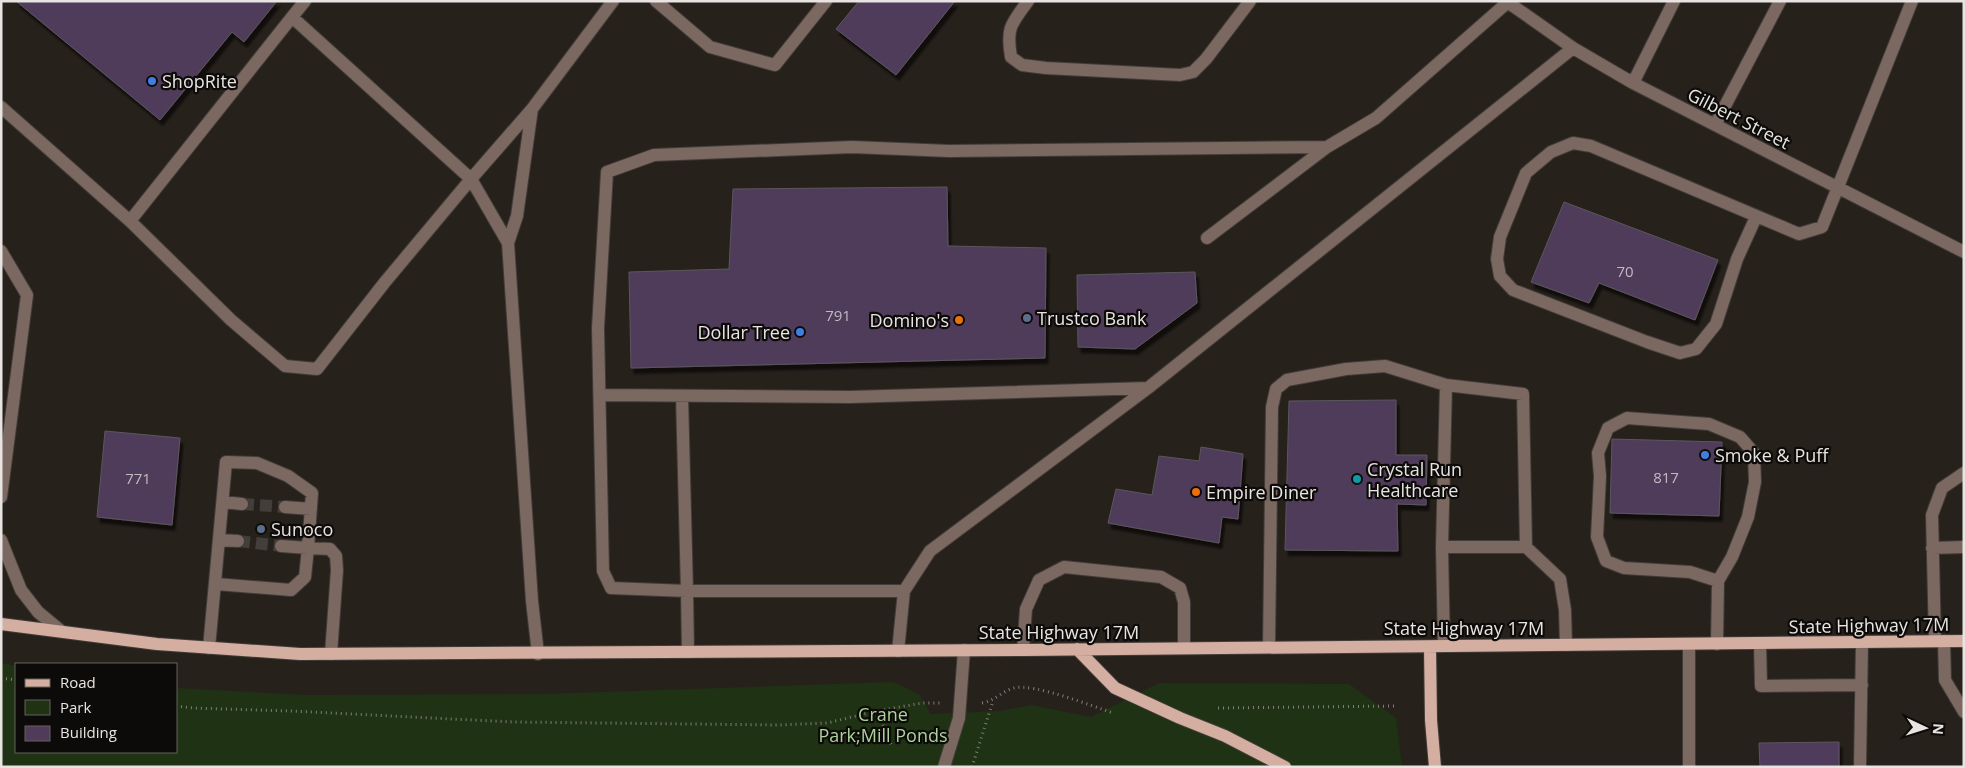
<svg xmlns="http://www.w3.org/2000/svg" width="1965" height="768" font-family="'Open Sans',sans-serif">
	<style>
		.green { fill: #1f3214 }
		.building { fill: #503b5a; stroke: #5b575e; filter: url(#shadow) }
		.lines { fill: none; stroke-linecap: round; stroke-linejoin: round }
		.minor-tunnel { stroke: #443e3a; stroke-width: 12; stroke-dasharray: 12 6; stroke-linecap: butt }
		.minor-casing { stroke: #423c38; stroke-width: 14 }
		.major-casing { stroke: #423c38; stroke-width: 14 }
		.path { stroke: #827d79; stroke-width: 3; stroke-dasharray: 1 4; stroke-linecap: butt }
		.minor { stroke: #7a6861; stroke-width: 12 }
		.major { stroke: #d3aea1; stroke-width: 12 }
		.shop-dot { fill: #3f7fe0; stroke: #0d0b09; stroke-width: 2 }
		.service-dot { fill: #5c6f8a; stroke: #0d0b09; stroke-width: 2 }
		.food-dot { fill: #e8710a; stroke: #0d0b09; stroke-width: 2 }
		.culture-dot { fill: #0f9aa8; stroke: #0d0b09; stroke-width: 2 }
		.labels { text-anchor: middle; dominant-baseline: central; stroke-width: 4.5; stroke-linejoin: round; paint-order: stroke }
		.number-label { font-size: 15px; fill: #c2babf }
		.poi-label { font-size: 18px; fill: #e8e4e1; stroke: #0d0b09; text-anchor: start }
		.street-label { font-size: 18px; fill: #e8e4e1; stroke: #0d0b09 }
		.park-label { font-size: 18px; fill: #add39b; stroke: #0d0b09 }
	</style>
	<defs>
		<filter id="shadow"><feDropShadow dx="3" dy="5.5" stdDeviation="1" flood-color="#0009"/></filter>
	</defs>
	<rect width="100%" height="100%" fill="#27211c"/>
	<path class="green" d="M1 663 16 666V752H176V688L305 695 545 694 893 682 919 694 931 714 1000 711 1031 705 1091 717 1159 683 1349 684 1396 718 1402 767H1Z"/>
	<path class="building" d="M16 1H277L244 42 232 32 160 120Z
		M859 1H955L896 75 836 29Z
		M947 187 948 246 1046 248 1045 358 631 368 629 272 729 269 733 189Z
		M1564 202 1718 260 1695 320 1599 283 1589 303 1531 282Z
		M1195 272 1197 303 1135 349 1078 347 1077 275Z
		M1396 400V455H1427L1426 505 1397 504 1398 551 1285 550 1289 401Z
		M105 431 180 438 172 525 97 517Z
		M1612 439 1722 442 1719 516 1610 513Z
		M1201 447 1243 454 1238 519 1222 517 1219 543 1108 523 1116 489 1152 495 1159 456 1199 461Z
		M1839 742V767H1760L1759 743Z"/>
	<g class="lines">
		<path class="minor-tunnel" d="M242 504 285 507
			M238 541 281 546"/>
		<g class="minor-casing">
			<path id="minor" d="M656 1 710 47 775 65 826 1
				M1028 1C1011 24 1006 28 1011 57L1022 65 1046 68 1180 75 1193 72 1206 59 1250 1
				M1506 1 1573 48 1633 83 1964 252
				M292 17 305 1
				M1633 83 1674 1
				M1 107 130 221 231 320 285 366 317 369 385 282 471 179 292 17 130 221
				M532 109 517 216 508 243 532 601 538 654
				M1715 125 1780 1
				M1756 217 1737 259 1716 324 1696 349 1680 353 1647 342 1513 290 1500 276 1497 259 1500 237 1526 173 1551 152 1573 143 1591 146 1799 234 1822 227 1912 1
				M1207 238 1327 147
				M508 243 471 179 532 109 613 1
				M1 251 27 295 1 497
				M600 395 850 397 1148 388
				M682 396 687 591 611 588 603 571 598 328 607 172 654 155 852 147 949 151 1327 147 1376 118 1508 2
				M223 502 242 504
				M285 507 311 509
				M1 540 21 590 38 612 61 631
				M219 540 238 541
				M1442 547H1526L1523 394 1446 385 1442 547 1444 646
				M1526 547 1560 579 1565 610 1566 645
				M1932 548 1964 547
				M216 584 291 590 305 577 308 548 281 546
				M1935 641 1932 515 1942 488 1964 473
				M1944 641 1945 680 1964 712
				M1760 643 1761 686 1862 685
				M1717 644 1718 581 1732 557 1748 517 1755 482 1754 453 1740 437 1709 424 1627 418 1608 428 1598 453 1600 476 1597 537 1606 561 1624 568 1690 572 1718 581
				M1269 647 1272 407 1276 389 1287 380 1346 369 1385 366 1446 385
				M209 648 226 462 257 463 288 476 312 493 308 548 330 549 336 556 337 570 331 654
				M1023 650 1026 609 1039 580 1064 567 1161 577 1180 588 1184 602V648
				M898 651 904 591 930 551 1148 388 1573 48
				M688 652 687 591H904
				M944 767 959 718 964 650
				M1689 767V645
				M1860 767 1862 642"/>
		</g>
		<g class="major-casing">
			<path id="major" d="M1 624 157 644 300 654 1023 650 1964 641
				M1430 647 1431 720 1435 767
				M1077 649 1115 688 1180 718 1225 736 1285 767"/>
		</g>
		<path class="path" d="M1 678 16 680
			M982 703C995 701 1002 691 1014 688 1034 683 1092 706 1113 713
			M176 706 192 708 290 711 514 722 779 725 827 723 877 711 922 703H941
			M1218 708 1396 706
			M877 711 892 747
			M972 767 993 701"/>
		<use href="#minor" class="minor"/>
		<use href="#major" class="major"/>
	</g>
	<g class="shop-dot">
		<circle cx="152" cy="81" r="5"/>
		<circle cx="800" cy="332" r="5"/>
		<circle cx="1705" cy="455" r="5"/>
	</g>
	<g class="service-dot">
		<circle cx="1027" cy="318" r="5"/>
		<circle cx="261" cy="529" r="5"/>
	</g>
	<g class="food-dot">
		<circle cx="959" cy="320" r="5"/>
		<circle cx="1196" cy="492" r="5"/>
	</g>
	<circle class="culture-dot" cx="1357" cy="479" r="5"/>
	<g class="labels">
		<g class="number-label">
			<text x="1625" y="271">70</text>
			<text x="838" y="315">791</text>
			<text x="1666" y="477">817</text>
			<text x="138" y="478">771</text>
		</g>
		<g class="poi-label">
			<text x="162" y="81">ShopRite</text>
			<text x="1037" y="318">Trustco Bank</text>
			<text x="949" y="320" text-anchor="end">Domino's</text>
			<text x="790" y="332" text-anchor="end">Dollar Tree</text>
			<text x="1715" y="455">Smoke &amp; Puff</text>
			<text x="1367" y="469">Crystal Run<tspan x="1367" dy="21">Healthcare</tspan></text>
			<text x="1206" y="492">Empire Diner</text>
			<text x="271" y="529">Sunoco</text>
		</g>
		<g class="street-label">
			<text transform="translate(1739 118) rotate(27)">Gilbert Street</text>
			<text transform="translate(1869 625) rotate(-1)">State Highway 17M</text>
			<text x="1464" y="628">State Highway 17M</text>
			<text x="1059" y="632">State Highway 17M</text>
		</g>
		<g class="park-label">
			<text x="883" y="714">Crane<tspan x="883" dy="21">Park;Mill Ponds</tspan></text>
		</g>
	</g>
	<rect width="1965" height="768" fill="none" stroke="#e8e4e1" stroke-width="5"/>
	<rect x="15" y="663" width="162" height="90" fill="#0d0b09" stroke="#65625f"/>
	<rect x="25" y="679" width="25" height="8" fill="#d3aea1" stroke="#65625f"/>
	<text x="60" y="688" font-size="15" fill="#e8e4e1">Road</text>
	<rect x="25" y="700" width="25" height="15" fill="#1f3214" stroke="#65625f"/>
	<text x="60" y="713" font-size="15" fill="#e8e4e1">Park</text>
	<rect x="25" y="726" width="25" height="15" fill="#503b5a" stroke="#65625f"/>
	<text x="60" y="738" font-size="15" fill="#e8e4e1">Building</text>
	<g transform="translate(1925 728) rotate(94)" stroke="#0d0b09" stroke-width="4" paint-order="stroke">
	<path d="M0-4L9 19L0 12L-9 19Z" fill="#e8e4e1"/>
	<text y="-8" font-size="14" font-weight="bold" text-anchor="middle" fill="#e8e4e1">N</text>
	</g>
</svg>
